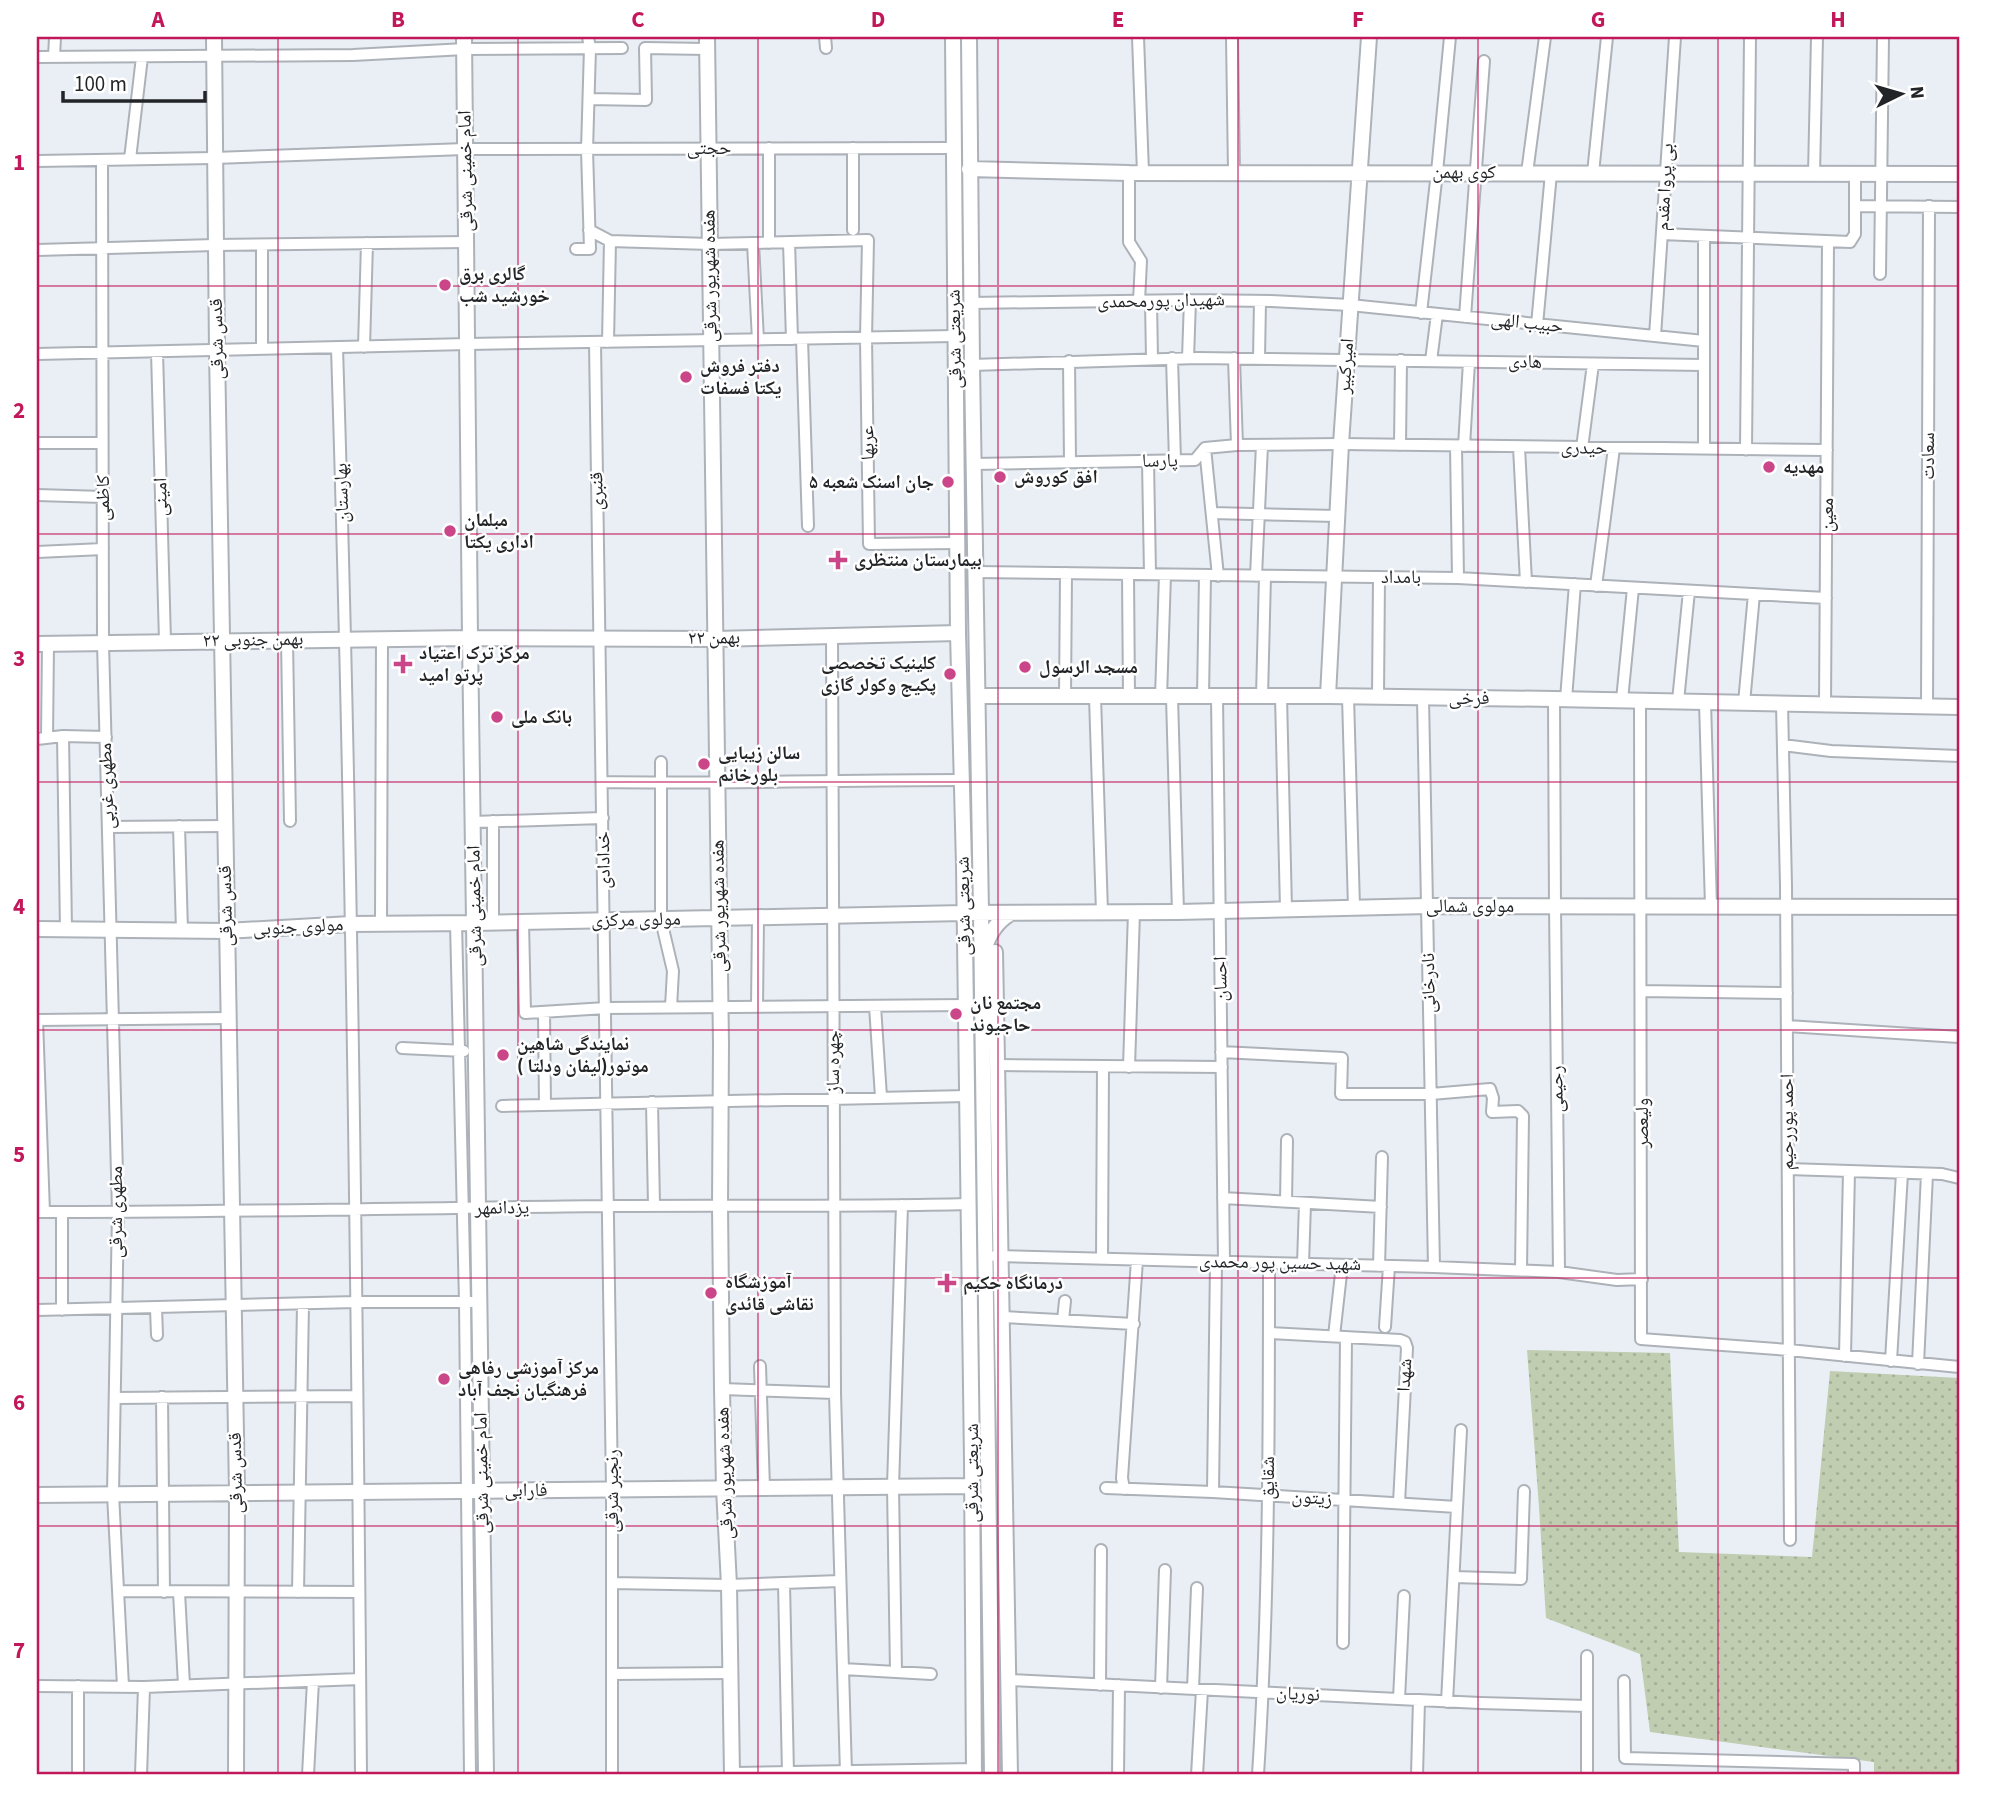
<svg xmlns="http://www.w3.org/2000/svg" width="1996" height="1812" font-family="'Source Sans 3','Noto Naskh Arabic',sans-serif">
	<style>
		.park { fill: url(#park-dots) }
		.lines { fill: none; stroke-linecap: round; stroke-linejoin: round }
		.street-casing { stroke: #adb2b9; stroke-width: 14 }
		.secondary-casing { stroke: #adb2b9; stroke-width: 18 }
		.street { stroke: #fff; stroke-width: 10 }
		.secondary { stroke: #fff; stroke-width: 14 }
		.grid { fill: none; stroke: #c2185b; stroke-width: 2; stroke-opacity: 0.55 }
		.poi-dot { fill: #cb4689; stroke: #fff; stroke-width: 2.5 }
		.labels { text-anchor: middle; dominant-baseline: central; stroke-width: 5; stroke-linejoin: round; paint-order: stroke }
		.street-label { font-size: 19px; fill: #222427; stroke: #fff }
		.poi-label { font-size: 19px; font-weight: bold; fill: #222427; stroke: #fff; text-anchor: start }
		.neatline { fill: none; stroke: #c2185b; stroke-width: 2.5 }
		.grid-label { font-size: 23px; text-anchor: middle; font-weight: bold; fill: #c2185b }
	</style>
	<defs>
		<pattern id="park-dots" width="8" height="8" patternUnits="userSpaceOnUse" patternTransform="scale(1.75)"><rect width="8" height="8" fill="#c0cdb0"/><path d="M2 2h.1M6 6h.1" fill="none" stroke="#a5b097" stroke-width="1.8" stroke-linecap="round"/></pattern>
	</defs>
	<rect width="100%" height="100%" fill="#eaeff6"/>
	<path class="park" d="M1527 1350 1670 1353 1679 1552 1812 1557 1830 1371 1959 1378V1775H1874V1762L1650 1732 1640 1654 1546 1618 1539 1507Z"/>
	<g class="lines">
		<g class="street-casing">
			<path id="street" d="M825 37 826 48
				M1138 37 1143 173
				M1232 37 1234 172
				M37 57 353 55 465 49 622 48
				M54 57 55 37
				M589 99 646 100 645 48 707 49
				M769 148V243
				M130 159 142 57
				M102 160 103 643 118 1212 113 1494 123 1686
				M37 161 214 158 465 149 954 148
				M1129 173V242L1141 261 1139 301
				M1527 173 1545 37
				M1593 173 1607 37
				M1814 174 1817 37
				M1855 206 1959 207
				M589 230 610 241 710 244 868 240 866 338 869 544 957 543
				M853 230V148
				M1662 234 1850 242 1855 234V174
				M1704 236V449
				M789 242 792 339
				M753 243 758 340
				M262 245V349
				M576 249H590L587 150 590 48 588 37
				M37 250 215 245 467 242
				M1880 274 1883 37
				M1151 301 1152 359
				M971 303 1190 300 1271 301 1350 305 1704 341
				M1421 313 1437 172 1450 37
				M1465 317 1484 61
				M1537 325 1551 173
				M1655 336 1675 37
				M802 339 808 526
				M608 342 610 241
				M595 343 612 1489V1775
				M364 347 367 243
				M337 348C352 823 357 1299 361 1775
				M157 352 165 641
				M37 354 468 344 955 336
				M1172 358 1175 461
				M1188 358 1190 300
				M1234 358 1237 445
				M1259 359 1260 301
				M1069 361 1070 462
				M1431 361 1437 314
				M972 365 1198 358 1704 365
				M37 443H102
				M1400 445 1401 360
				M1456 446 1458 578
				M1464 446 1469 362
				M1519 447 1526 582
				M1205 448 1218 576
				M1582 448 1593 364
				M1746 450 1750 37
				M1148 461 1150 574
				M973 464 1195 460 1205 448 1237 445 1341 444 1827 450
				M37 495 103 497
				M1212 513 1337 516
				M37 552 103 549
				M975 572 1458 578 1826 598
				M1128 574 1129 697
				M1256 576 1262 445
				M1596 586 1614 448
				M832 636 835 1393 846 1773
				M287 640 290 821
				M1203 696 1205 575
				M1217 696 1224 1262
				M1262 696 1265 576
				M1281 696 1286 909
				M1065 697 1066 573
				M1095 697 1102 912
				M1161 697 1165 575
				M1172 697 1178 912
				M1348 697 1354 907
				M1378 697 1379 577
				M1423 698 1434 1267
				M1554 699 1555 906 1559 1272
				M1566 699 1575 584
				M1622 700 1633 588
				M1640 701 1641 1339 1789 1350 1959 1367
				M1678 701 1689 591
				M1705 702 1711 906
				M1744 703 1754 594
				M1782 704 1786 886 1790 1540
				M1825 705 1828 242
				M1927 707 1929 206
				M63 736 66 930
				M47 738 48 644
				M37 739 63 736 106 737
				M1783 745 1831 751 1959 756
				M661 762V920L673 971 671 1007
				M602 782C722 784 842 780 962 780
				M473 822 603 818
				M179 826 182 931
				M108 827 225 826
				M523 922 525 1013 606 1008 966 1005
				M456 923 465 1302 470 1775
				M493 923V821
				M381 924 382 638
				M1641 991 1787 993
				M757 1006 758 918
				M875 1006 881 1097
				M544 1012 545 1105
				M37 1020 44 1212
				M37 1020 228 1018
				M1787 1026 1959 1037
				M402 1048 464 1051
				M1221 1052 1342 1058 1341 1094H1431L1490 1089 1493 1098 1492 1112 1518 1111 1523 1116 1521 1270
				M998 1065 1222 1067
				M1129 1067 1134 912
				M652 1102 654 1206
				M502 1106 967 1096
				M1788 1169 1942 1174 1959 1178
				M1223 1198 1381 1207
				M1286 1202 1287 1140
				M37 1212C227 1212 418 1208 608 1206 728 1205 848 1207 968 1204
				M62 1212V1310
				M995 1256 1434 1267 1559 1272 1617 1280 1642 1279
				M1102 1259 1103 1066
				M1303 1264 1305 1203
				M1379 1266 1382 1157
				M156 1308 157 1335
				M37 1310 356 1302H471
				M1002 1317 1134 1324
				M1063 1320 1065 1301
				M1385 1327 1389 1266
				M1269 1333 1400 1340 1405 1342 1407 1348 1399 1503
				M1334 1336 1342 1265
				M1845 1356 1849 1171
				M1891 1361 1902 1173
				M1918 1364 1927 1174
				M760 1366 764 1488
				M722 1389 835 1393
				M162 1397 164 1592
				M115 1398 357 1396
				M1106 1488 1213 1492 1457 1507
				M1124 1489 1122 1478 1137 1260
				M1213 1492 1216 1262
				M1454 1577 1521 1579 1524 1491
				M612 1583 729 1585 840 1581
				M784 1583 788 1774
				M118 1591 359 1592
				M179 1592 184 1685
				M298 1592 303 1304
				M1343 1643 1346 1337
				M1587 1656V1775
				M843 1669 931 1674
				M896 1672 893 1486 902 1205
				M612 1674 731 1673
				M1009 1680 1480 1703 1587 1706
				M1624 1681 1625 1758 1854 1764V1775
				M1100 1685 1101 1550
				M37 1686 144 1687 360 1679
				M1161 1688 1165 1570
				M1193 1689 1197 1588
				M1399 1699 1404 1596
				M1447 1702 1461 1430
				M78 1775V1686
				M141 1775 144 1687
				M308 1775 313 1681
				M1118 1775 1119 1685
				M1197 1775 1202 1690
				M1258 1775C1269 1605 1269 1434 1269 1263
				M1417 1775 1419 1700"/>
		</g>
		<g class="secondary-casing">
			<path id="secondary" d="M214 37 217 351 237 1492 236 1775
				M464 37 470 638 486 1775
				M707 37 721 1044 720 1206 722 1389 724 1488 729 1585 732 1775
				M953 37 958 633 964 865 972 1460 974 1775
				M969 37 972 365 981 913 992 1775
				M969 169 1129 173 1959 174
				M37 644 470 638 716 639 958 633
				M978 696H1328L1554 699 1959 707
				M1328 696 1341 444 1369 37
				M37 929 226 931 351 924 475 923 964 913 1178 912 1428 906 1959 907
				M984 949C990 933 996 922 1011 913
				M995 952 1010 1775
				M37 1495 972 1486
				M735 1775 974 1771"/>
		</g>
		<use href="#street" class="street"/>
		<use href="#secondary" class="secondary"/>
	</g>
	<path class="grid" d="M278 37V1775M518 37V1775M758 37V1775M998 37V1775M1238 37V1775M1478 37V1775M1718 37V1775M37 286H1959M37 534H1959M37 782H1959M37 1030H1959M37 1278H1959M37 1526H1959"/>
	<g class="poi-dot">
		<circle cx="445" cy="285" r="7"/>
		<circle cx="686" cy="377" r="7"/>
		<circle cx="1769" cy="467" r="7"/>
		<circle cx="1000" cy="477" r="7"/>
		<circle cx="948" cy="482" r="7"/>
		<circle cx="450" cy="531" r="7"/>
		<path d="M834.5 549.5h7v7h7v7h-7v7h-7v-7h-7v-7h7z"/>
		<path d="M399.5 653.5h7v7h7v7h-7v7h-7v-7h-7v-7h7z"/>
		<circle cx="1025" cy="667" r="7"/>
		<circle cx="950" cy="674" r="7"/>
		<circle cx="497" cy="717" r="7"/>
		<circle cx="704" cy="764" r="7"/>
		<circle cx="956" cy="1014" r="7"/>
		<circle cx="503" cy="1055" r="7"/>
		<path d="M943.5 1272.5h7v7h7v7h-7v7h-7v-7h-7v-7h7z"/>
		<circle cx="711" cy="1293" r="7"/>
		<circle cx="444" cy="1379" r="7"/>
	</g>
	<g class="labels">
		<g class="street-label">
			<text x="709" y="148">حجتی</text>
			<text transform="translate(466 171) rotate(-91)">امام خمینی شرقی</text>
			<text x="1464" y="172">کوی بهمن</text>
			<text transform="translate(1665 187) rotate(-87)">بی پروا مقدم</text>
			<text transform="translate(710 276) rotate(-91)">هفده شهریور شرقی</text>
			<text transform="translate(1161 301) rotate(-1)">شهیدان پورمحمدی</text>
			<text transform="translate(1527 323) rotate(6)">حبیب الهی</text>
			<text transform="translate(217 339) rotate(-91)">قدس شرقی</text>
			<text transform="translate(955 339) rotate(-91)">شریعتی شرقی</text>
			<text transform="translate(1525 362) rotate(1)">هادی</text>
			<text transform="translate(1346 366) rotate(-86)">امیرکبیر</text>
			<text transform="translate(868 443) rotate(-91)">عربها</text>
			<text transform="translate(1584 448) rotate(1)">حیدری</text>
			<text transform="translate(1928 456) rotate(-90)">سعادت</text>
			<text transform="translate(1160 461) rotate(-1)">پارسا</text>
			<text transform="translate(597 491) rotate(-91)">قنبری</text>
			<text transform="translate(342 493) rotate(-92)">بهارستان</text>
			<text transform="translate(161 497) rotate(-91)">امینی</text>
			<text transform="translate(103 498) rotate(-90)">کاظمی</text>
			<text transform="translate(1827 515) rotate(-90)">معین</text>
			<text x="1401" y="577">بامداد</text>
			<text transform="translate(714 638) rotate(-1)">۲۲ بهمن</text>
			<text transform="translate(253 640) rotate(-1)">۲۲ بهمن جنوبی</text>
			<text x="1469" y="698">فرخی</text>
			<text transform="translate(107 786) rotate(-92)">مطهری غربی</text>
			<text transform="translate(604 860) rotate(-91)">خدادادی</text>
			<text transform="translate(226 906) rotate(-91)">قدس شرقی</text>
			<text transform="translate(475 906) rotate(-91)">امام خمینی شرقی</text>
			<text transform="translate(719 906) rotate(-91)">هفده شهریور شرقی</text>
			<text transform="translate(964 906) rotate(-91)">شریعتی شرقی</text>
			<text x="1470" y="906">مولوی شمالی</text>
			<text transform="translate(636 920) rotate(-1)">مولوی مرکزی</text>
			<text transform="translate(298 927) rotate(-3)">مولوی جنوبی</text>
			<text transform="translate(1221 979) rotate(-91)">احسان</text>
			<text transform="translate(1429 983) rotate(-91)">نادرخانی</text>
			<text transform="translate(833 1062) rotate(-90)">چهره ساز</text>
			<text transform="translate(1557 1089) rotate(-91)">رحیمی</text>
			<text transform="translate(1787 1122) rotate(-90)">احمد پوررحیم</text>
			<text transform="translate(1642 1123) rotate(-90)">ولیعصر</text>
			<text transform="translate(502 1208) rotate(-1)">یزدانمهر</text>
			<text transform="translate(116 1212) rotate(-90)">مطهری شرقی</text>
			<text transform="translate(1280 1263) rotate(1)">شهید حسین پور محمدی</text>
			<text transform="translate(1405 1375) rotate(-87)">شهدا</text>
			<text transform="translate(236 1473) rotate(-91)">قدس شرقی</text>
			<text transform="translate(482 1473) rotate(-91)">امام خمینی شرقی</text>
			<text transform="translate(725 1473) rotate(-92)">هفده شهریور شرقی</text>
			<text transform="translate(972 1473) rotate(-90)">شریعتی شرقی</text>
			<text transform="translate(1268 1478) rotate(-90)">شقایق</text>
			<text x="526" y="1490">فارابی</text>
			<text transform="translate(612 1491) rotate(-90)">رنجبر شرقی</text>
			<text transform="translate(1312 1498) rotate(4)">زیتون</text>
			<text transform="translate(1298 1694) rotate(3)">نوریان</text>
		</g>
		<g class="poi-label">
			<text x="459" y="274">گالری برق<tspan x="459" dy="22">خورشید شب</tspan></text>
			<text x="700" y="366">دفتر فروش<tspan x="700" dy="22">یکتا فسفات</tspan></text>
			<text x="1783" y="467">مهدیه</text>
			<text x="1014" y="477">افق کوروش</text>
			<text x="934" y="482" text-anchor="end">جان اسنک شعبه ۵</text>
			<text x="464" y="520">مبلمان<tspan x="464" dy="22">اداری یکتا</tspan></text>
			<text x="854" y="560">بیمارستان منتظری</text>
			<text x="419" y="653">مرکز ترک اعتیاد<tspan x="419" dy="22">پرتو امید</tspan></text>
			<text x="936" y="663" text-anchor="end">کلینیک تخصصی<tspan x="936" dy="22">پکیج وکولر گازی</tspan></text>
			<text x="1039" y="667">مسجد الرسول</text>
			<text x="511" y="717">بانک ملی</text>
			<text x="718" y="753">سالن زیبایی<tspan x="718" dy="22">بلورخانم</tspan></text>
			<text x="970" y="1003">مجتمع نان<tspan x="970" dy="22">حاجیوند</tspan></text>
			<text x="517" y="1044">نمایندگی شاهین<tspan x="517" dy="22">موتور(لیفان ودلتا )</tspan></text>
			<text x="725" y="1282">آموزشگاه<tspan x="725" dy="22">نقاشی قائدی</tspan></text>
			<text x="963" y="1283">درمانگاه حکیم</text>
			<text x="458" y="1368">مرکز آموزشی رفاهی<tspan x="458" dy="22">فرهنگیان نجف آباد</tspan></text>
		</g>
	</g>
	<rect width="1996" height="1812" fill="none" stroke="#ffffff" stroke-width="77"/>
	<g transform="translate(1901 94) rotate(85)" stroke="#ffffff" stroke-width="5" paint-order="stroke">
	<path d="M0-5L12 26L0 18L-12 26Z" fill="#222427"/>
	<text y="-10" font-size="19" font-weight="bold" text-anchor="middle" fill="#222427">N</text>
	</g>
	<path d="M63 91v10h142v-10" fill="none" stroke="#222427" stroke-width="3.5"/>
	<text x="74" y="91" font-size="21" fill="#222427" stroke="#ffffff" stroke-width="5" paint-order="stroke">100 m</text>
	<rect x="38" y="38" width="1920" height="1735" class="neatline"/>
	<g class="grid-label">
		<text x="158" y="27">A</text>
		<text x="398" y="27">B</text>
		<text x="638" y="27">C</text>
		<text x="878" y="27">D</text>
		<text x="1118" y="27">E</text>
		<text x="1358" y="27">F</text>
		<text x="1598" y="27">G</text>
		<text x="1838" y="27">H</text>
		<text x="19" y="170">1</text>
		<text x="19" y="418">2</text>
		<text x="19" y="666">3</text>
		<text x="19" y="914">4</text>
		<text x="19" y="1162">5</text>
		<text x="19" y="1410">6</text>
		<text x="19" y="1658">7</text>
	</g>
</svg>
